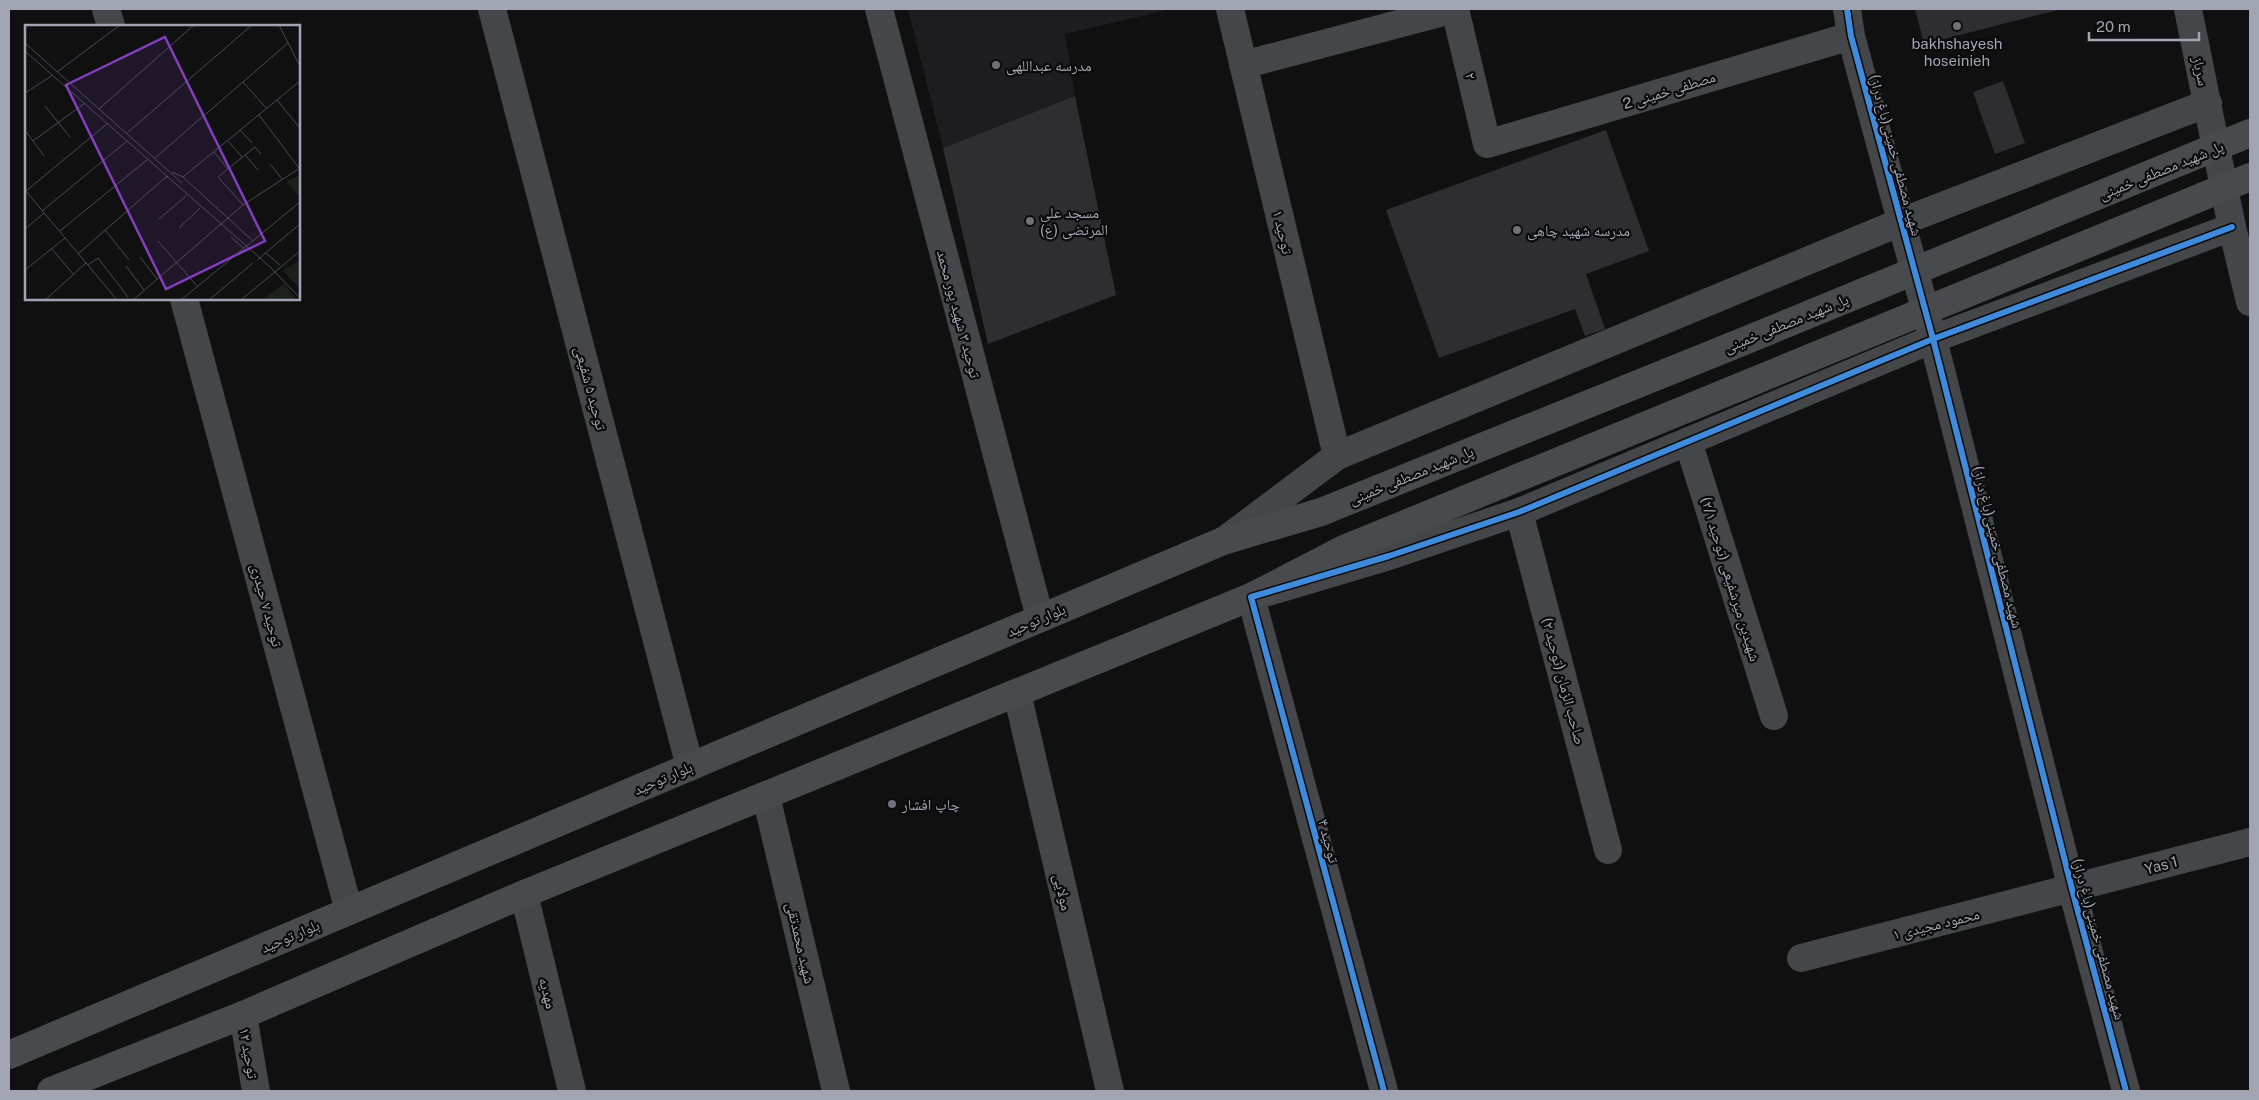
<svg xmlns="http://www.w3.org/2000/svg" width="2259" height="1100" font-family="'Public Sans','Noto Naskh Arabic',sans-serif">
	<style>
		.built { fill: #1d1d1f }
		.building { fill: #2e2e30 }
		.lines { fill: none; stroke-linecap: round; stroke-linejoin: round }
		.minor { stroke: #454649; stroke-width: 28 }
		.tertiary { stroke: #454649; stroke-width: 28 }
		.secondary { stroke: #494a4d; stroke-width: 28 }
		.secondary-bridge { stroke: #494a4d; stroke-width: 28 }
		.cycleway-casing { stroke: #0b0b0c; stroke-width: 9 }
		.cycleway { stroke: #408adc; stroke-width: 6 }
		.poi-dot { fill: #6e707a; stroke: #0b0b0c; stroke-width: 2 }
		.labels { text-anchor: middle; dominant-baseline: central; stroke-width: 4.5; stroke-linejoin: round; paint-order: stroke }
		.poi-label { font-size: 15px; fill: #a1a4b2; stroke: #0b0b0c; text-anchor: start }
		.street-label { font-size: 15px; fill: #a1a4b2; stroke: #0b0b0c }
		.inset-road { fill: none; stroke: #4a4b51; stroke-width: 1 }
		.view { fill: #813ebd; fill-opacity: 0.15; stroke: #813ebd; stroke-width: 2.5 }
		.inset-edge { fill: none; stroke: #a1a4b2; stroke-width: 2.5 }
	</style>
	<rect width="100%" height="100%" fill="#101011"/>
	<path class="built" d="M908 9H1171L1065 34 1075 96 943 148Z"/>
	<path class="building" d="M1915 9H2062L1924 44Z
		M2003 81 2025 143 1995 154 1973 92Z
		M1075 96 1116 295 988 344 943 148Z
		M1606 130 1649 251 1586 274 1605 329 1585 336 1575 309 1439 358 1386 210Z"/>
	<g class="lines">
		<path class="minor" d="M106 9 111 26
			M492 9 690 767
			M879 9 1040 618
			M1230 9 1337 456
			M1455 9 1487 144 1851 36
			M1847 9 1851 36 1933 339 2072 889 2126 1091
			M1243 65 1455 9
			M184 299 349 911
			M1688 441 1774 716
			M1519 512 1608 850
			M1225 540 1337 456 1901 222 2208 103
			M1017 693 1110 1091
			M766 796 836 1091
			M524 894 572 1091
			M1801 958 2250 842
			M243 1015 256 1091
			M1384 1091 1251 597 1389 556 1519 512 1933 339 2232 227"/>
		<path class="tertiary" d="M2188 9 2232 227 2250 302"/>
		<path class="secondary" d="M9 1055 1223 541 1321 512 1732 346
			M51 1091 243 1015 524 894 1251 597 1344 549 1742 386"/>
		<path class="secondary-bridge" d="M1732 346 2250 133
			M1742 386 2250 177"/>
		<g class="cycleway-casing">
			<path id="cycleway" d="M1847 9 1851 36 1933 339 2072 889 2126 1091
				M1384 1091 1251 597 1389 556 1519 512 1933 339 2232 227"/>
		</g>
		<use href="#cycleway" class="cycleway"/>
	</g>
	<g class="poi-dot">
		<circle cx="1957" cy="26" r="5"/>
		<circle cx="996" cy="65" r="5"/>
		<circle cx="1030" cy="221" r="5"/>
		<circle cx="1517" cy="230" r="5"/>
		<circle cx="892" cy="804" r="5"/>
	</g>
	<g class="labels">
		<g class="poi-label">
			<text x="1957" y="43" text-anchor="middle">bakhshayesh<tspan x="1957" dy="17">hoseinieh</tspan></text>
			<text x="1006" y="65">مدرسه عبداللهی</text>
			<text x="1040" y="212">مسجد علی<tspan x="1040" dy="17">المرتضی (ع)</tspan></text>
			<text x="1527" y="230">مدرسه شهید چاهی</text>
			<text x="902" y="804">چاپ افشار</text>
		</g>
		<g class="street-label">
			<text transform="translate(2201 71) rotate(78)">سرباز</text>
			<text transform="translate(1471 76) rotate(76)">۲</text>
			<text transform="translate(1669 90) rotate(-17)">مصطفی خمینی 2</text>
			<text transform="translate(1896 155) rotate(75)">شهید مصطفی خمینی(باغ دراز)</text>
			<text transform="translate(2161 170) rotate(-22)">پل شهید مصطفی خمینی</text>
			<text transform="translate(1283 232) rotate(77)">توحید ۱</text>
			<text transform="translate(959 314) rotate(75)">توحید ۳ شهيد پور محمد</text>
			<text transform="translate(1786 323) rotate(-22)">پل شهید مصطفی خمینی</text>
			<text transform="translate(591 388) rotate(75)">توحید ۵ شفیعی</text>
			<text transform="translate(1411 475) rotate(-22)">پل شهید مصطفی خمینی</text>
			<text transform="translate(1998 547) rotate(76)">شهید مصطفی خمینی(باغ دراز)</text>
			<text transform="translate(1731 579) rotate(73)">شهیدین میرشفیعی (توحید ۲/۱)</text>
			<text transform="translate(267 605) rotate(75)">توحید ۷ حیدری</text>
			<text transform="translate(1036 620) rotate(-23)">بلوار توحید</text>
			<text transform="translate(1564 681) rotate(75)">صاحب الزمان (توحید ۲)</text>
			<text transform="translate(663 778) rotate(-23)">بلوار توحید</text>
			<text transform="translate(1329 841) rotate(75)">توحید ۴</text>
			<text transform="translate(2161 865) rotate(-15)">Yas 1</text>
			<text transform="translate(1063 892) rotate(77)">مولایی</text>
			<text transform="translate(1936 924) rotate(-14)">۱ محمود مجیدی</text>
			<text transform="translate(290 936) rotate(-23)">بلوار توحید</text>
			<text transform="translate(2099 939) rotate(75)">شهید مصطفی خمینی(باغ دراز)</text>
			<text transform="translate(801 943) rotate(77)">شهید محمدتقی</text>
			<text transform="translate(548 993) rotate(76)">مهدیه</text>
			<text transform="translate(249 1053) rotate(80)">توحید ۱۲</text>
		</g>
	</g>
	<g transform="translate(25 25)">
		<rect width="275" height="275" fill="#101011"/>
		<path d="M275 150V172L261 157ZM275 235V263L258 246ZM259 259 272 275H236Z" fill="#1a211c"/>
		<path class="inset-road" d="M254 0 275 41M0 18 157 158M0 26 244 241 275 273M32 47 95 0M218 57 242 84M0 68 28 50M252 75 275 103M20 81 45 112M74 84 169 0M234 90 274 143M0 105 19 131M215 105 227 118M102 108 227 0M8 116 60 78M203 116 217 132M189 127 203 144M220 130 233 145M130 133 263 18M245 139 257 154M147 147 158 152 228 216M158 152 275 56M0 165 92 275M1 166 83 98M218 180 193 152 230 122 236 129M17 186 102 116M134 194 161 171M154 203 175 183M0 204 19 188M80 205 104 235M35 206 123 134M206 212 218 223M133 216 172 261M27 224 48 249M241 228 255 240M53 229 142 151 143 153M115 232 132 254M232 235 275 199M63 240 73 233 103 272M101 241 119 265M0 245 40 213M20 275 61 238M108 275 218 180 275 143M156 275 275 177M184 275 228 238M216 275 275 226"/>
		<path class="view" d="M140 12 240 216 141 264 41 60Z"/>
		<rect width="275" height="275" class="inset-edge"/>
	</g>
	<rect width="2259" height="1100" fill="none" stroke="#a1a4b2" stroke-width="20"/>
	<path d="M2089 32v8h110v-8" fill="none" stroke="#a1a4b2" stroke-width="2.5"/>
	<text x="2096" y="32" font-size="15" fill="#a1a4b2" stroke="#0b0b0c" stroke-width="4" paint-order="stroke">20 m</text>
</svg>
